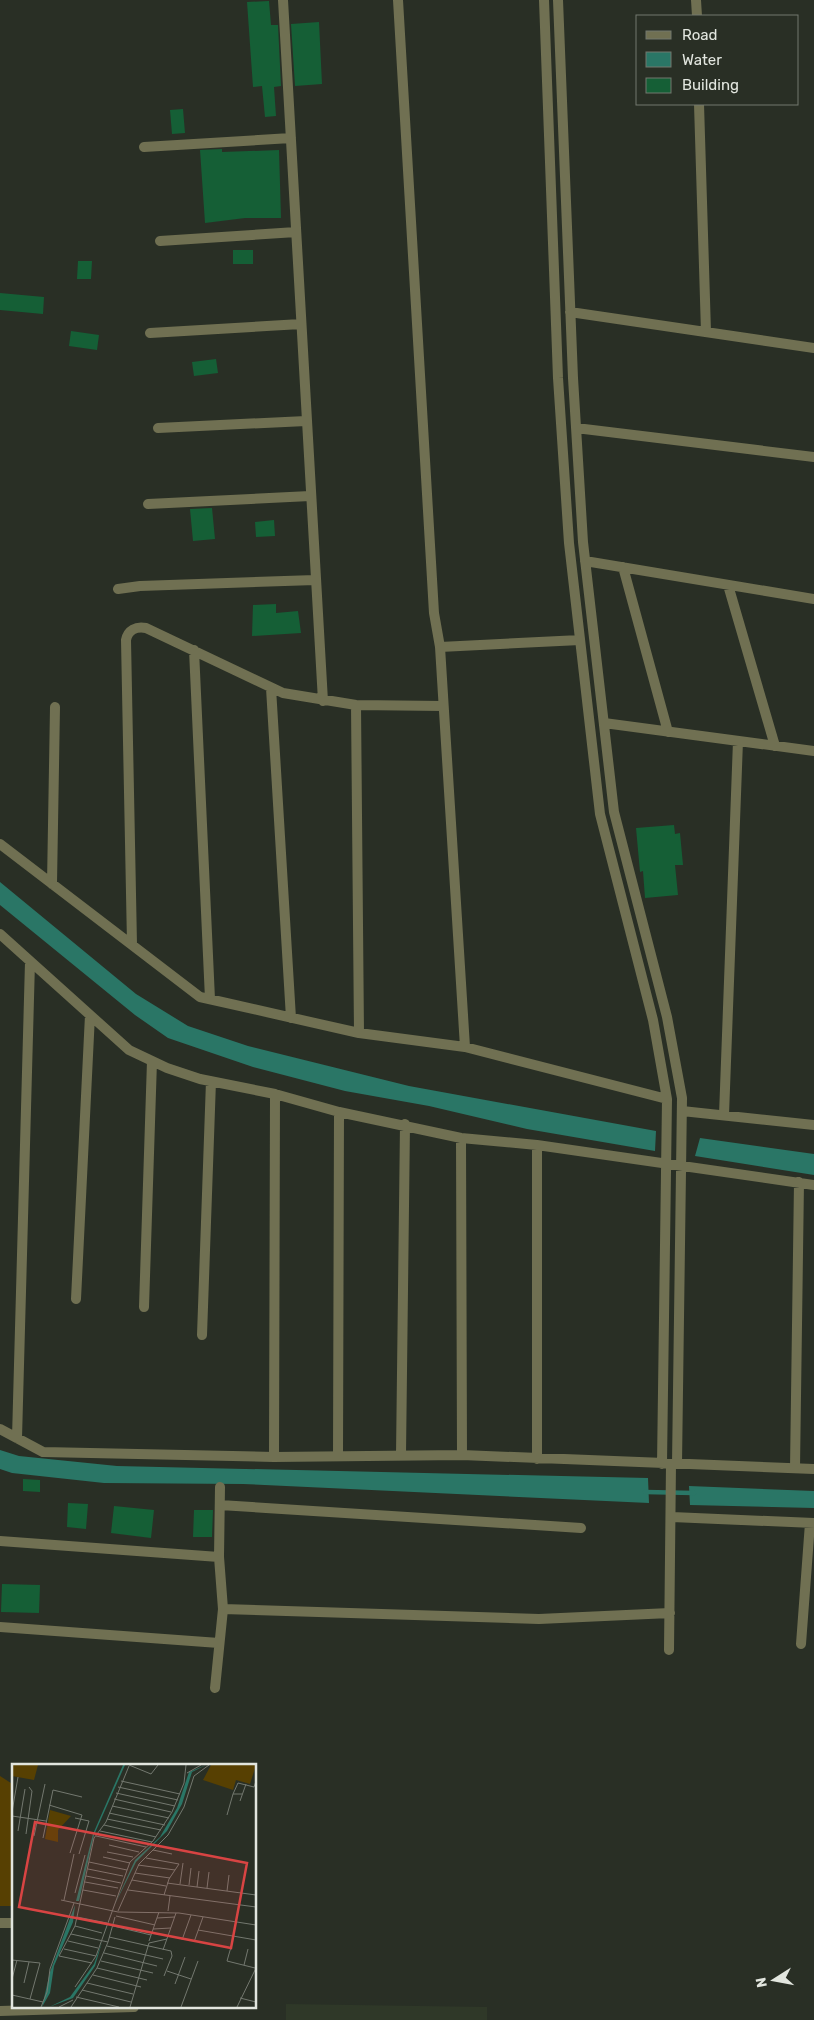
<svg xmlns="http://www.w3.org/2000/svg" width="814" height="2020" font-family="Rubik,sans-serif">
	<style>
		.built { fill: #2f3828 }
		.green { fill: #574002 }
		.water { fill: #2a7666 }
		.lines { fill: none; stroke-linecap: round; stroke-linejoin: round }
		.stream { stroke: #2a7666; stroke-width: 4.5 }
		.building { fill: #155f36 }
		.minor { stroke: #707052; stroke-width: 10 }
		.inset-road { fill: none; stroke: #73786f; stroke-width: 1 }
		.view { fill: #d84443; fill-opacity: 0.15; stroke: #d84443; stroke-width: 2.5 }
		.inset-edge { fill: none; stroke: #e2e6df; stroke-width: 2.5 }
	</style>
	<rect width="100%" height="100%" fill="#292f25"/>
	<path class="built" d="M286 2004 487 2007V2020H286Z"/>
	<path class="green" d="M0 1776 14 1785V1906H0Z"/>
	<path class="water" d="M0 882 136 994 188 1026 248 1046 409 1086 656 1131 655 1151 527 1129 429 1106 345 1091 253 1067 168 1038 135 1015 0 905Z
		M700 1138 814 1154V1175L695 1156Z
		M0 1450 19 1456 117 1466 648 1478 649 1503 243 1484 104 1483 12 1473 0 1469Z
		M689 1486 814 1491V1508L690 1505Z"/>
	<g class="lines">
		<path class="stream" d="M645 1492 694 1493"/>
	</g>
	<path class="building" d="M269 1 271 25H278L281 86 274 87 276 116 265 117 262 86 253 87 247 2Z
		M319 22 322 84 295 86 291 24Z
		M183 109 185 133 172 134 170 110Z
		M222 149V152L279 150 281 218H245L205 223 200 150Z
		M233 250H253V264H233Z
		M78 261H92L91 279H77Z
		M0 293 44 297 43 314 0 310Z
		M71 331 99 335 97 350 69 346Z
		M216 359 218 373 194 376 192 362Z
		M212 508 215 539 193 541 190 509Z
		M274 520 275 536 256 537 255 522Z
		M276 604V613L298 611 301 633 252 636 253 605Z
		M674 825 675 834 680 833 683 865H675L678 895 645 898 643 871 640 872 636 828Z
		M23 1479 40 1480V1492L23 1491Z
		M68 1503 88 1504 86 1529 67 1527Z
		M114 1506 154 1510 151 1538 111 1533Z
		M194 1510H213L212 1537H193Z
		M2 1584 40 1585 39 1613 1 1612Z"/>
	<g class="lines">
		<path class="minor" d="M283 0 323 701
			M398 0 434 613 440 647 465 1047
			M544 0 558 378 569 543 600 814 653 1020 667 1099 662 1464
			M558 0 573 378 583 542 614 812 667 1017 682 1098 677 1464
			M696 0 697 16
			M699 104 706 332
			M144 147 291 138
			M160 241 296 232
			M570 312 814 348
			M150 333 301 324
			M158 428 306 421
			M576 428 814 457
			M148 504 310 496
			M585 561 814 599
			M623 567 668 732
			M728 585 775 746
			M118 589 140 586 315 580
			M440 647 580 640
			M194 650 210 999
			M271 688 291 1018
			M356 705 359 1033
			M604 723 814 751
			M0 844 200 997 359 1033 465 1047 667 1099
			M52 884 55 707
			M0 934 129 1050 167 1068 200 1079 275 1094 339 1112 461 1138 537 1145 814 1185
			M132 944 126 640C128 630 136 626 146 628L283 693 356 705 443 706
			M682 1111 814 1125
			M724 1115 738 741
			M461 1138 462 1455
			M76 1299 90 1015
			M144 1307 152 1061
			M202 1335 211 1081
			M0 1429 43 1452 274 1457 462 1455 814 1469
			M17 1438 30 962
			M401 1455 405 1124
			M338 1456 339 1112
			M274 1457 275 1094
			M537 1459V1145
			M795 1468 799 1182
			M220 1505 581 1528
			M672 1517 814 1523
			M0 1541 219 1557
			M223 1609 539 1619 670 1613
			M0 1627 219 1643
			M801 1644 810 1523
			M669 1650 671 1464
			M215 1688 223 1609 219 1557 220 1487
			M0 1923H14
			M0 2011 134 2007"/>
	</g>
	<g transform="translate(12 1764)">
		<rect width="244" height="244" fill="#292f25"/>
		<path d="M0 1H26L22 16 0 12ZM199 1H244L238 20 224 16 221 26 191 16ZM38 46 59 52 46 66V78L33 75Z" fill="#574002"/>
		<path d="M111 1H113L82 71 67 137H64L81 70ZM194 1 180 8 170 40 155 67 124 98 101 144 123 96 148 73 165 44 177 8ZM63 141 61 158 42 202 38 229 30 243 38 208ZM90 178 83 202 61 234 37 243 58 233 82 200Z" fill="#2a7666"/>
		<path class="inset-road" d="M117 1 139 10 146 1M175 9 189 1M109 17 168 30M106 23 166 36M104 29 163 42M221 30 226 19 242 23 244 17M102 35 159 48M228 37 234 20M37 41 70 51 58 89M100 42 157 54M0 48 6 13M97 49 153 61M215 51 221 30H230M0 52 34 57M63 54 77 57 67 90M95 55 149 66M92 61 144 73M6 67 13 25M88 67 140 78M14 70 20 27 17 23M22 72 33 20M84 72 134 83M31 74 41 26 70 33M97 81 127 88M141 86 160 90M95 88 121 93M91 93 118 99M134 94 167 100 157 115 152 131M77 98 115 106M126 101 163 106M76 105 111 112M123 109 158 114M74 112 109 119M120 116 154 122M73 118 106 124M155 119 244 131M168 120 171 99M177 121 179 104M185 123 187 107M195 124 197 108M71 126 104 132M116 126 244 143M215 127 217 111M63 129 73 91M49 136 68 140M52 136 62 90M68 140 106 148 167 149 244 161M106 147 127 100 156 71 172 43 182 12 197 1M156 147 158 132M104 152 143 161M65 153 95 159M145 154 163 153M63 162 90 169M101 162 139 171M141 165 159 164M186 166 244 176M59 170 96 178 85 204 59 243M97 173 159 187 160 192 152 212M170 176 179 151M56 177 86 184M137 177 147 148M96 178 103 153M182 178 191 153M95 182 151 195M219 183 215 197 243 204M52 185 84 192M151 186 164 149M92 189 145 202M0 196 28 199 18 235M89 197 141 209M80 199 47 192 63 162 82 74 94 58 117 2M232 201 236 185M85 204 135 216M155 207 179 215M81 211 129 223M0 215 5 196M12 219 17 198M75 219 121 230M163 220 173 193M63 223 84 192 118 98 141 77 160 48 172 19 174 1M70 226 119 238M0 231 31 238M64 233 107 243M228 234 244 238M29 243 35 228 38 205 62 139M47 243 61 236M118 243 137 179 155 175M169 243 186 197M225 243 244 204"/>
		<path class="view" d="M23 58 235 99 219 184 7 143Z"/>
		<rect width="244" height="244" class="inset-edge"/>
	</g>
	<rect x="636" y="15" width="162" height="90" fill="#292f25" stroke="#73786f"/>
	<rect x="646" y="31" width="25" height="8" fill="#707052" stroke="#73786f"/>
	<text x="682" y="40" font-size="15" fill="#e2e6df">Road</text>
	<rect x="646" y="52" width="25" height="15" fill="#2a7666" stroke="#73786f"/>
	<text x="682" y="65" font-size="15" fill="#e2e6df">Water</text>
	<rect x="646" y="78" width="25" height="15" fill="#155f36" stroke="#73786f"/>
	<text x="682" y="90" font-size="15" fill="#e2e6df">Building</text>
	<g transform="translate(774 1980) rotate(259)" stroke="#292f25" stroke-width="4" paint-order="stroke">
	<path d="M0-4L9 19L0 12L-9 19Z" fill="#e2e6df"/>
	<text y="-8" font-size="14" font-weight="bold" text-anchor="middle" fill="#e2e6df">N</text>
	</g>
</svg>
